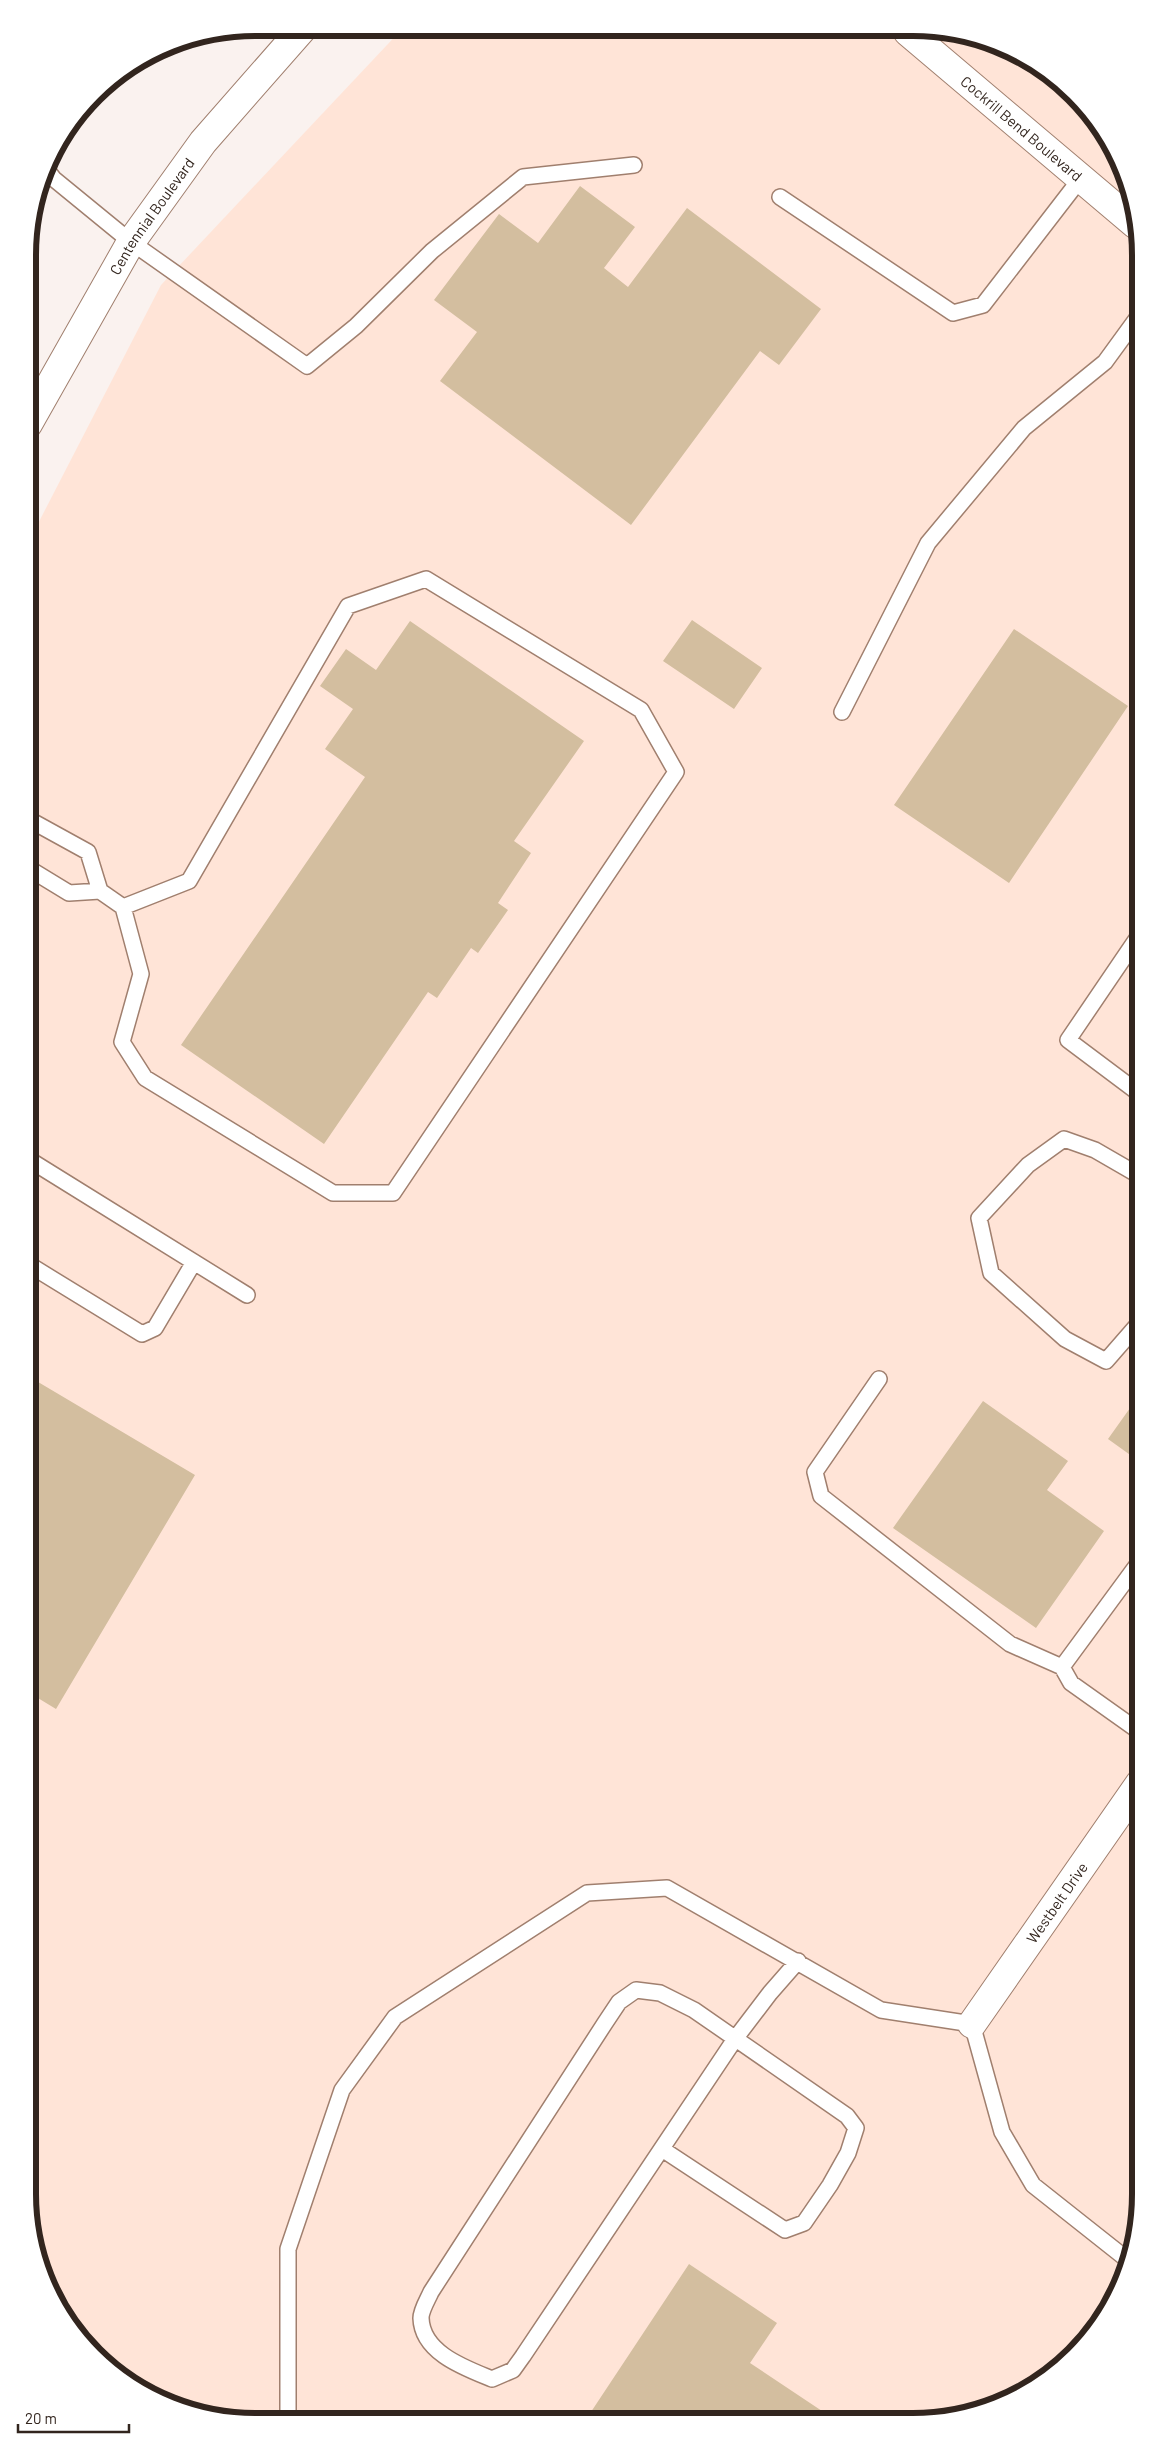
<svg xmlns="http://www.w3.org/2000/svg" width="1168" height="2449" font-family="Barlow,sans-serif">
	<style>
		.built { fill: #ffe4d7 }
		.building { fill: #d3be9f }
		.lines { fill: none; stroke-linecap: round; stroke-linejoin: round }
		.lane-casing { stroke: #a07f6e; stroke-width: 18 }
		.street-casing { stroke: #a07f6e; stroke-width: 30 }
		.secondary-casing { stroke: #a07f6e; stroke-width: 30 }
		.lane { stroke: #fff; stroke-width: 15 }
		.street { stroke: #fff; stroke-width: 28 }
		.secondary { stroke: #fff; stroke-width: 28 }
		.labels { text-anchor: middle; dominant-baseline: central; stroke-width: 4; stroke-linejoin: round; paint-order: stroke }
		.street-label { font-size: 15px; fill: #32251e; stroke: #fff }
		.rim { fill: none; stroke: #32251e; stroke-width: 6 }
	</style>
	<rect width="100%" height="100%" fill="#faf2ef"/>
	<path class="built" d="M403 28 957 32 1014 51 1063 84 1102 129 1128 182 1140 255V2208L1128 2267 1093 2333 1039 2383 986 2409 913 2421 225 2420 155 2398 105 2365 66 2320 40 2267 28 2194V543L161 285Z"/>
	<path class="building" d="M580 186 635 227 604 268 628 287 687 208 821 309 779 365 760 351 631 525 440 381 477 332 434 300 499 214 538 243Z
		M692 620 762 668 734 709 663 661Z
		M410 621 584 741 514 841 531 853 498 903 508 910 478 953 471 948 437 998 428 992 324 1144 181 1045 365 777 325 749 353 709 320 686 346 649 376 670Z
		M1014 629 1128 706 1009 883 894 805Z
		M28 1376 195 1475 56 1709 28 1692Z
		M1140 1394V1462L1108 1439Z
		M983 1401 1068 1461 1047 1490 1104 1531 1036 1628 893 1528Z
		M689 2264 777 2323 750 2363 837 2421H585Z"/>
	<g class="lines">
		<g class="lane-casing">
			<path id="lane" d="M47 170 54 179 131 242 307 366 356 326 432 251 523 177 634 165
				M780 197 953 313 983 305 1081 178
				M842 712 928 543 1024 428 1105 362 1140 314
				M28 868 69 893 100 891 88 852 28 819
				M100 891 123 907 141 974 122 1042 145 1078 333 1193H393L676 772 641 710 426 579 348 606 189 881 123 907
				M1140 1094 1068 1040 1140 934
				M28 1159 247 1295
				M28 1264 142 1334 155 1328 194 1262
				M1140 1322 1106 1361 1065 1339 991 1273 979 1218 1028 1165 1064 1139 1095 1150 1140 1176
				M879 1379 815 1472 821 1496 1010 1644 1062 1667
				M1140 1732 1071 1683 1062 1667 1140 1561
				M662 2149 785 2230 804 2223 830 2185 848 2153 856 2128 847 2116 694 2010 660 1993 636 1990 619 2002 605 2023 431 2292C428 2299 421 2310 421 2318 422 2353 465 2368 492 2379L513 2370 523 2356 735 2039 770 1993 798 1961
				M288 2420V2249L342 2090 395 2017 587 1893 667 1888 881 2010 972 2024 1002 2132 1033 2185 1129 2261"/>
		</g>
		<g class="street-casing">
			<g id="street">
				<path id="s1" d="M972 2024 1140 1783"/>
			</g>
		</g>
		<g class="secondary-casing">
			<g id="secondary">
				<path id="s2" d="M908 32 1135 224"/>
				<path id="s3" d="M28 424 131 242 203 142 303 28"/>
			</g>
		</g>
		<use href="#lane" class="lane"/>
		<use href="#street" class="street"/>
		<use href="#secondary" class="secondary"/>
	</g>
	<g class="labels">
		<g class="street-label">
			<text stroke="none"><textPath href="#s2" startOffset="149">Cockrill Bend Boulevard</textPath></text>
			<text stroke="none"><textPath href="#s3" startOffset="242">Centennial Boulevard</textPath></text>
			<text stroke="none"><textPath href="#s1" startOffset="148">Westbelt Drive</textPath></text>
		</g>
	</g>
	<path d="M0 0H1168V2449H0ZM255 36H913A219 219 0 0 1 1132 255V2194A219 219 0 0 1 913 2413H255A219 219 0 0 1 36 2194V255A219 219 0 0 1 255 36Z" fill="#fff" fill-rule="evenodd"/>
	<path class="rim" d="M255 36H913A219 219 0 0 1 1132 255V2194A219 219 0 0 1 913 2413H255A219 219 0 0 1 36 2194V255A219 219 0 0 1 255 36Z"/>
	<path d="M18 2424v8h111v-8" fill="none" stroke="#32251e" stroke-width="2.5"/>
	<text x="25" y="2424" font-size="15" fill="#32251e" stroke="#ffffff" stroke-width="4" paint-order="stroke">20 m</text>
</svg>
